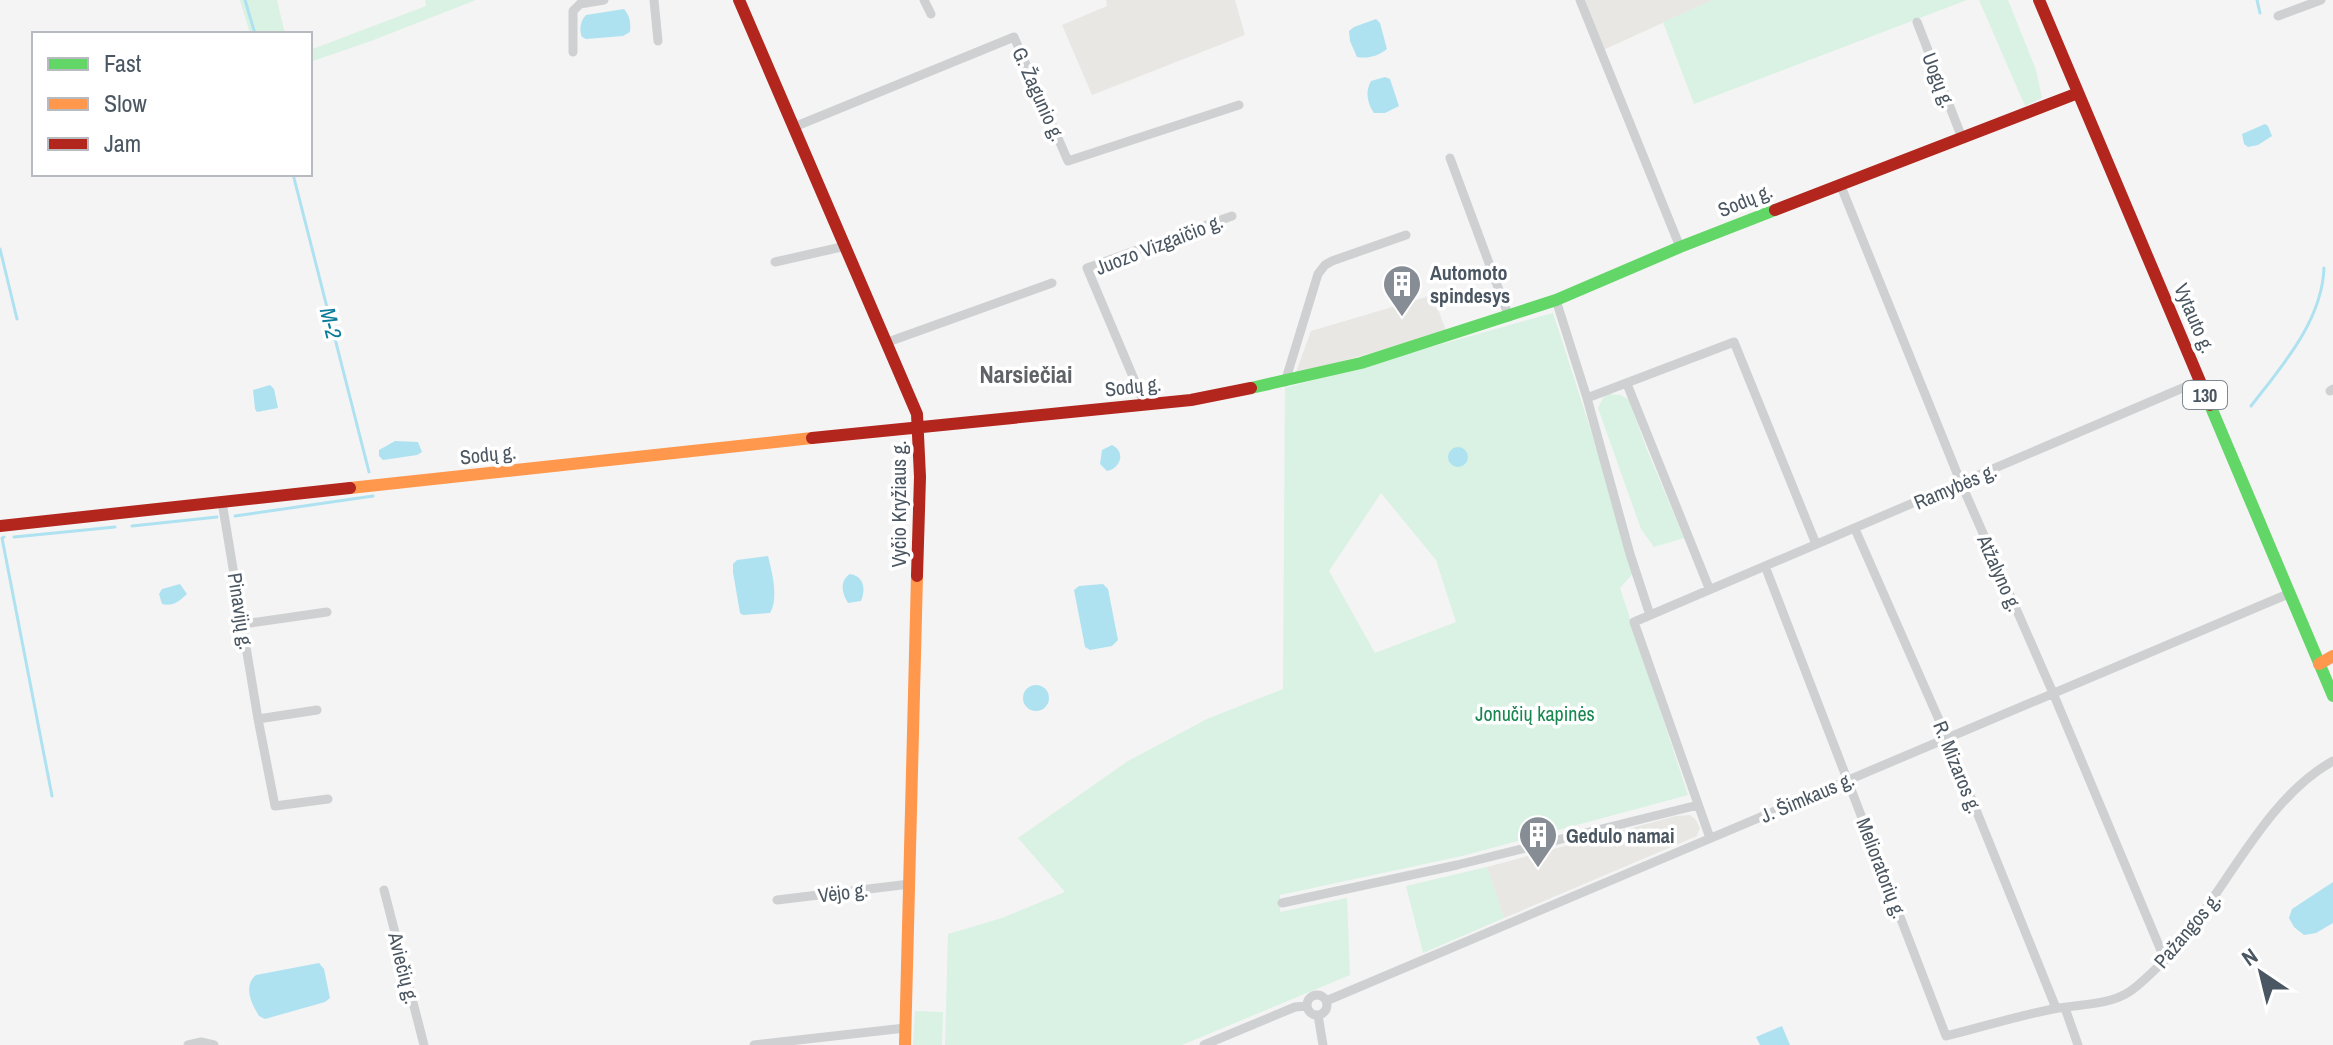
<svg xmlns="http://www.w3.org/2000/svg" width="2333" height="1045" font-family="'Archivo Narrow',sans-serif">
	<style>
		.commercial { fill: #e8e7e3 }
		.green { fill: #d9f2e3; fill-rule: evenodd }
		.water { fill: #aee2f0 }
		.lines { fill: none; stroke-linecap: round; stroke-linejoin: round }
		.stream { stroke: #aee2f0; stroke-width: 3 }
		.street { stroke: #ced0d2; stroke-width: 9 }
		.fast { stroke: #63d668; stroke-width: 12 }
		.slow { stroke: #ff974d; stroke-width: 12 }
		.jam { stroke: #b3261e; stroke-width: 12 }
		.labels { text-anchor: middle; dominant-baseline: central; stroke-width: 7; stroke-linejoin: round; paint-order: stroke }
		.shield { fill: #fff; stroke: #808990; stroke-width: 2 }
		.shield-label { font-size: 18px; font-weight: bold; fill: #4a5661 }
		.street-label { font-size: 20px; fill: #4a5661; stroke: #fff }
		.poi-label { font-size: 20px; font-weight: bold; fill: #4a5661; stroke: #fff; text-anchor: start }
		.park-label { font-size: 20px; fill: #17864f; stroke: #fff }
		.water-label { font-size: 22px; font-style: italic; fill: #0c7c9b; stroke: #fff }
		.quarter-label { font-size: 24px; font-weight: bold; fill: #5f6368; stroke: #fff }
	</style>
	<rect width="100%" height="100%" fill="#f4f4f4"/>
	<path class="commercial" d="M1106 0H1235L1245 35 1092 95 1062 25 1107 6Z
		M1580 0H1713L1601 51Z
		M1433 295 1446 331 1295 375 1311 331Z
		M1690 815 1696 820 1700 828 1697 836 1504 918 1487 867 1676 816Z"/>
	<path class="green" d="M240 0H277L285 34H250Z
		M425 0H476L371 41 310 62V50L426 6Z
		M1713 0H1967L1694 104 1663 22Z
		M1979 0H2008L2036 70 2042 98 2025 106Z
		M1553 313 1636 570 1620 588 1688 795 1462 856 1280 895V912L1347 898 1350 975 1182 1045H945L948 934 1002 918 1065 892 1018 838 1128 761 1207 719 1283 689 1285 388ZM1381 493 1436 560 1456 622 1375 653 1329 571Z
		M1608 394 1621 395 1629 400 1647 450 1684 538 1654 547 1641 529 1598 408 1603 398Z
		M1487 867 1504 918 1423 953 1406 886Z
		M915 1011 943 1012 942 1045H913Z"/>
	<path class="water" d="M624 9C630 16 631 23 630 32L623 36 586 39 582 37C579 30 580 21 586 15Z
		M1376 19 1380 23 1387 49C1378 56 1368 59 1357 57L1350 41 1349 31 1354 27Z
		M1385 77 1390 79 1399 106 1385 113H1374C1367 103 1365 92 1371 81Z
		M2265 124 2268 126 2272 136 2258 145 2248 147 2244 144 2242 134Z
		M270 385 274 389 278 408 257 412 255 409 253 390Z
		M395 441 418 442 422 452 417 455 383 460 379 456V450Z
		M1112 445C1126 452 1121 468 1107 471L1100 464 1102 450Z
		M1448 457a10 10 0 1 1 20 0a10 10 0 1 1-20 0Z
		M768 556C772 572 779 598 770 613L743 615 740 613 733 572V564L737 560Z
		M850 574C864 576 866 589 861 601L848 603C842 594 839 581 850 574Z
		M180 584 187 594C180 601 172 607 162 604L159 594 162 589Z
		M1103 584 1108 589 1118 640 1112 646 1090 650 1085 647 1074 590 1079 586Z
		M1023 698a13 13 0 1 1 26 0a13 13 0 1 1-26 0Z
		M2333 882V923L2316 933 2304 935 2294 927 2289 918 2292 909Z
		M319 963 324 969 330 998 325 1002 265 1019 259 1016C251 1003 243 986 256 975Z
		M1782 1026 1790 1045H1760L1756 1037Z"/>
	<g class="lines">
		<path class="stream" d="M245 0 255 34
			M2257 0 2260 13
			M293 174 369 472
			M0 249 17 319
			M2251 406C2282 366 2322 321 2324 268
			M235 516 373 496
			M132 526 217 517
			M4 537 2 538 52 796
			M14 537 115 527"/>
		<path class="street" d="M654 0 658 41
			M924 0 931 14
			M1580 0 1680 247
			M2278 16 2321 0
			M1917 22 1962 138
			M573 52V11L580 4 604 0
			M794 127 1014 37 1068 161 1239 105
			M1450 158 1509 317
			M1840 184 1961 483 2053 693 2165 960
			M775 262 846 246
			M1556 300 1587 398 1734 342 1816 544
			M888 342 1052 283
			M1285 382 1318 274 1325 265 1332 261 1406 235
			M1627 384 1709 588
			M2330 391 2333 389
			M1587 398 1630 554 1650 615
			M1145 405 1087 268 1232 216
			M222 502 258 719 275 806 328 799
			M1855 529 1947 738 2056 1008
			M1765 566 1946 1036C1982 1027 2017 1016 2053 1009 2077 1004 2107 1006 2129 992 2141 984 2151 973 2161 964 2221 904 2260 801 2333 761
			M243 624 327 612
			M258 719 317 710
			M1710 838 1634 622 2199 381
			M384 890 424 1045
			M777 900 910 884
			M1282 903 1457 865 1698 805
			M1307 1005a10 10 0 1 1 20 0a10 10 0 1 1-20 0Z
			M1326 1001 2288 594
			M2065 1008 2078 1045
			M1318 1015 1323 1045
			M188 1045 201 1042 214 1045
			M754 1045 905 1028
			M1204 1045 1295 1007 1307 1006"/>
		<path class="fast" d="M1251 388 1361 363 1556 300 1680 247 1775 210
			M2210 405 2333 696"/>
		<path class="slow" d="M350 488 812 438
			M2319 664 2333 656
			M905 1045 917 576"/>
		<path class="jam" d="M739 0 917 414 920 477 917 576
			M2039 0 2210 405
			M1775 210 2078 93
			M812 438 1191 400 1251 388
			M0 526 350 488"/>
	</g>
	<defs>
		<g id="building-pin" transform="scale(2)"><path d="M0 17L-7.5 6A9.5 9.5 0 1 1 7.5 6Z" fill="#868d94" stroke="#fff"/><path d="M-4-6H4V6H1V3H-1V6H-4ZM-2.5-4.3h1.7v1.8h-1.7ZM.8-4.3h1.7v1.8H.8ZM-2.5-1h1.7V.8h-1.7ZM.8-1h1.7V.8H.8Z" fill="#fff"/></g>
	</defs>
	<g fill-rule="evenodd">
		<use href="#building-pin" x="1402" y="284"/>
		<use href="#building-pin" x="1538" y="835"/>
	</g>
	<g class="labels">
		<rect class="shield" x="2183" y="381" width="44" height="28" rx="6"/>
		<g class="shield-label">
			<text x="2205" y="395">130</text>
		</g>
		<g class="street-label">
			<text transform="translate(1939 80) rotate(69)">Uogų g.</text>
			<text transform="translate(1039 94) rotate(66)">G. Žagunio g.</text>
			<text transform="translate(1745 200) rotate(-22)">Sodų g.</text>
			<text transform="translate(1159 244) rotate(-21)">Juozo Vizgaičio g.</text>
			<text transform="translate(2195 318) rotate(67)">Vytauto g.</text>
			<text transform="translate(1133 386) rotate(-6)">Sodų g.</text>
			<text transform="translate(488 454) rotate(-6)">Sodų g.</text>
			<text transform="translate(1955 486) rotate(-23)">Ramybės g.</text>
			<text transform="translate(898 504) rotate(-90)">Vyčio Kryžiaus g.</text>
			<text transform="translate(2000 573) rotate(66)">Atžalyno g.</text>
			<text transform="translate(241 611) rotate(81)">Pinavijų g.</text>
			<text transform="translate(1958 767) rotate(68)">R. Mizaros g.</text>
			<text transform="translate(1807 797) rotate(-23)">J. Šimkaus g.</text>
			<text transform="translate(1882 868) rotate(69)">Melioratorių g.</text>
			<text transform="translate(843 892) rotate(-7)">Vėjo g.</text>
			<text transform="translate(2187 930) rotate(-50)">Pažangos g.</text>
			<text transform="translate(404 968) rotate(76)">Aviečių g.</text>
		</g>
		<g class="poi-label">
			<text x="1430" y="272">Automoto<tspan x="1430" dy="23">spindesys</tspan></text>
			<text x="1566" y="835">Gedulo namai</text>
		</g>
		<g class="park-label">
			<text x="1535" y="713">Jonučių kapinės</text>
		</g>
		<g class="water-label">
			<text transform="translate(331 323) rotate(76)">M-2</text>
		</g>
		<g class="quarter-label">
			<text x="1026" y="374">Narsiečiai</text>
		</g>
	</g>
	<rect x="32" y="32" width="280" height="144" fill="#ffffff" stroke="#b7bbc0" stroke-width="2"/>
	<rect x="48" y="58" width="40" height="12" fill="#63d668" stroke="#b7bbc0" stroke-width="2"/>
	<text x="104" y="72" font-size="24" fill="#4a5661">Fast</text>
	<rect x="48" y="98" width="40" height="12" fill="#ff974d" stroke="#b7bbc0" stroke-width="2"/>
	<text x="104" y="112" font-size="24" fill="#4a5661">Slow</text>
	<rect x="48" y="138" width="40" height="12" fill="#b3261e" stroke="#b7bbc0" stroke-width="2"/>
	<text x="104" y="152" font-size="24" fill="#4a5661">Jam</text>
	<g transform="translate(2261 973) rotate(325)" stroke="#ffffff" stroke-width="6" paint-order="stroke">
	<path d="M0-6L14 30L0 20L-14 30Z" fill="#4a5661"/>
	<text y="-12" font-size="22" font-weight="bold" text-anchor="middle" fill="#4a5661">N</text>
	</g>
</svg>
